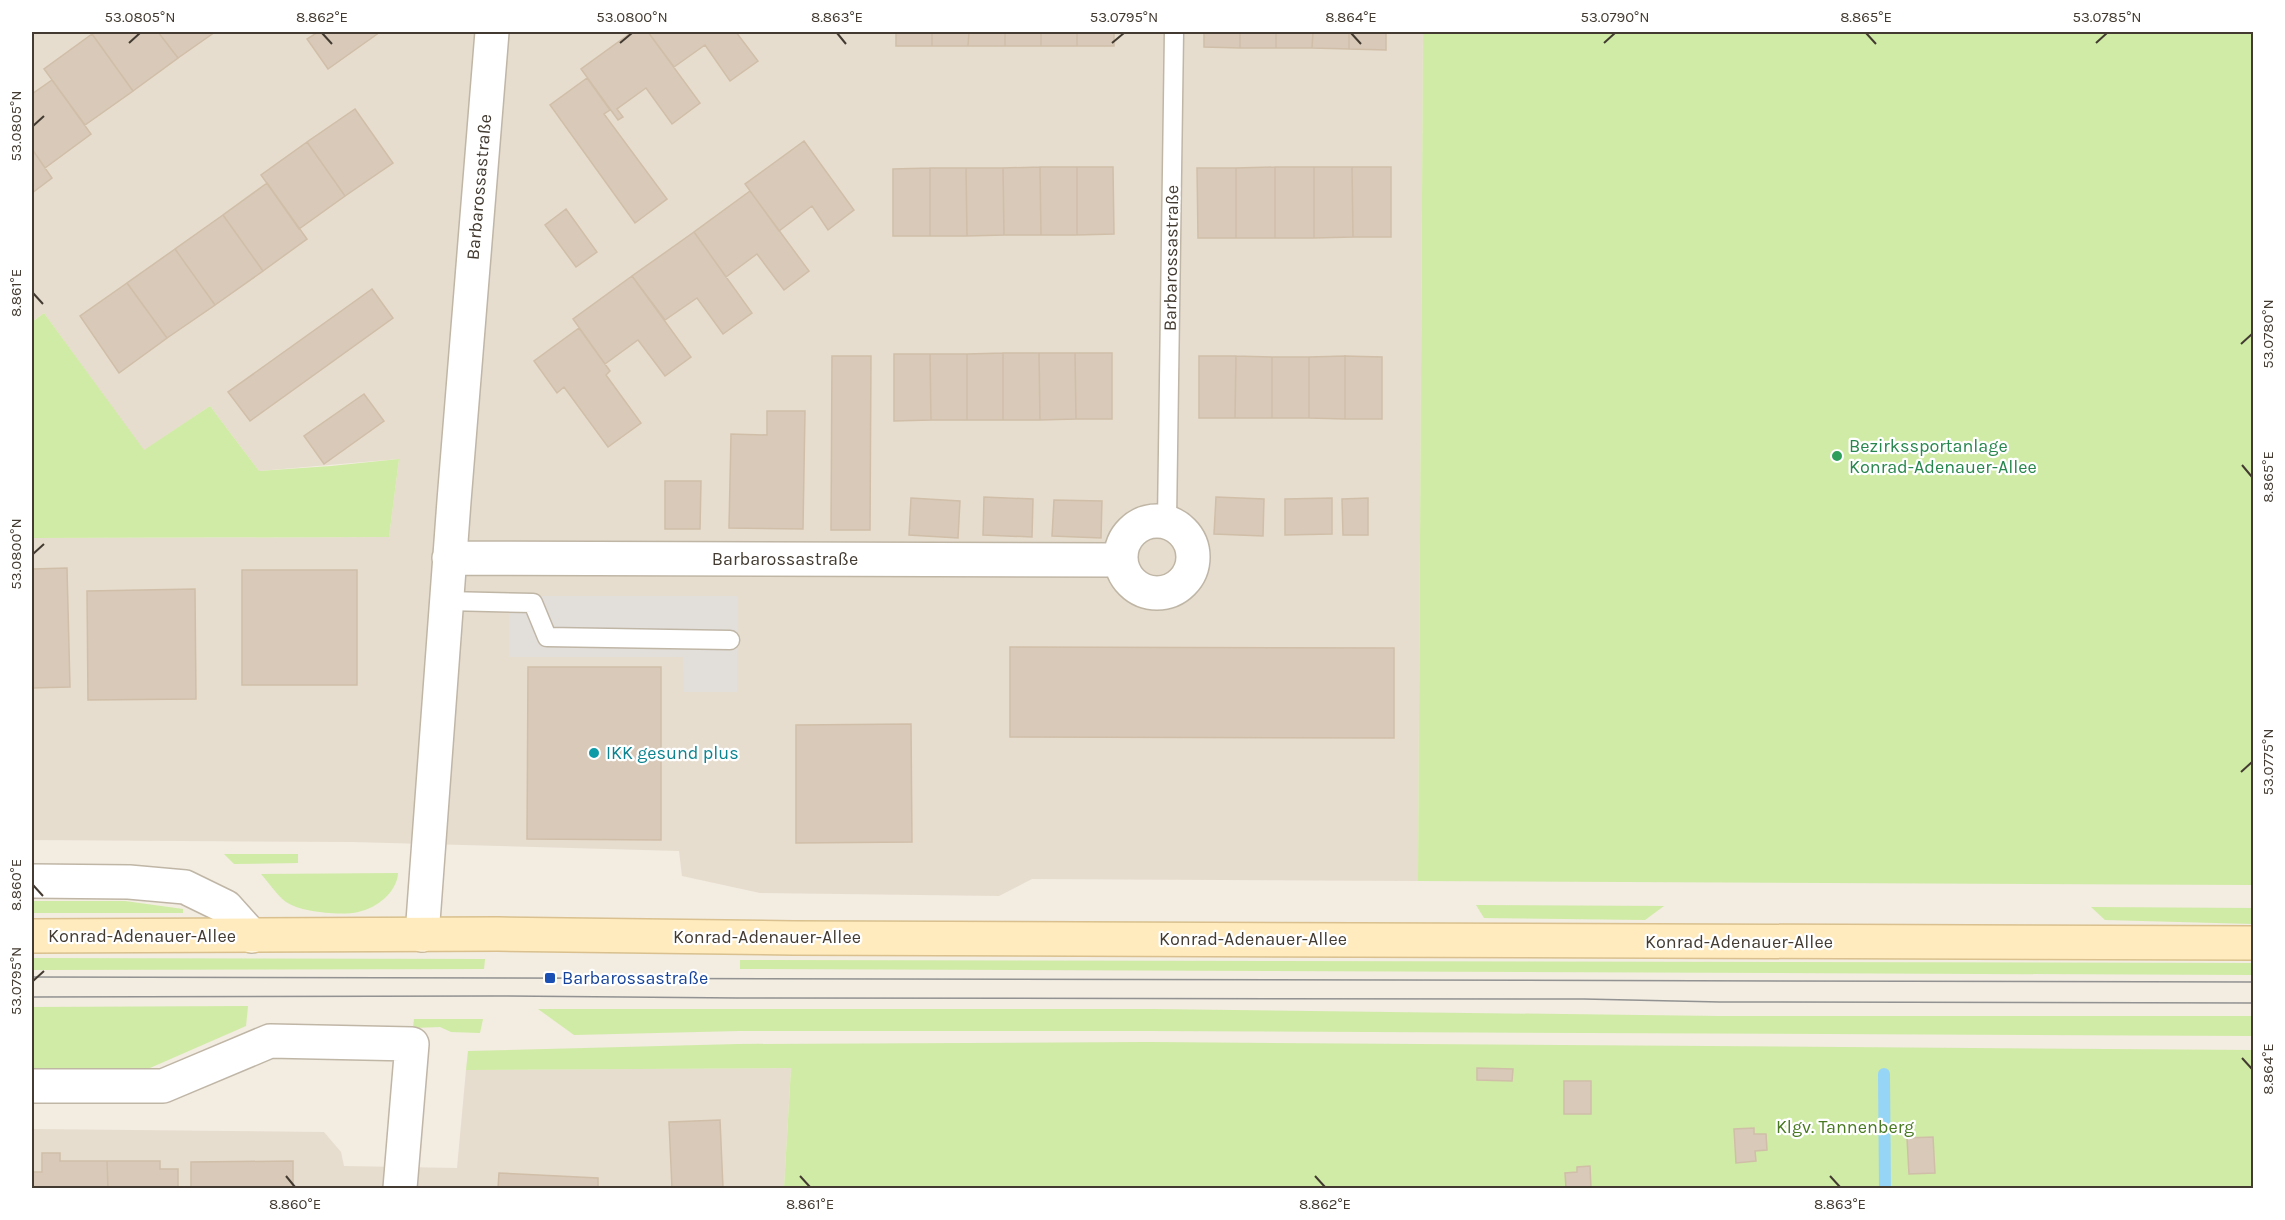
<svg xmlns="http://www.w3.org/2000/svg" width="2285" height="1220" font-family="Karla,sans-serif">
	<style>
		.residential { fill: #e7ddce }
		.green { fill: #d0eba5 }
		.parking { fill: #e2deda }
		.lines { fill: none; stroke-linecap: round; stroke-linejoin: round }
		.stream { stroke: #96d5f6; stroke-width: 12 }
		.building { fill: #d8c9b8; stroke: #d0bea8; stroke-width: 1.5 }
		.service-casing { stroke: #c0b6a6; stroke-width: 21 }
		.minor-casing { stroke: #c0b6a6; stroke-width: 36 }
		.secondary-casing { stroke: #d9c08e; stroke-width: 36 }
		.service { stroke: #fff; stroke-width: 18 }
		.minor { stroke: #fff; stroke-width: 33 }
		.secondary { stroke: #ffebbe; stroke-width: 33 }
		.tram { stroke: #929292; stroke-width: 1.5 }
		.ticks { fill: none; stroke: #433b31; stroke-width: 2 }
		.leisure-dot { fill: #2e9e5b; stroke: #fff; stroke-width: 2 }
		.culture-dot { fill: #0f9aa8; stroke: #fff; stroke-width: 2 }
		.transit-dot { fill: #1a4fb4; stroke: #fff; stroke-width: 2 }
		.labels { text-anchor: middle; dominant-baseline: central; stroke-width: 4.5; stroke-linejoin: round; paint-order: stroke }
		.street-label { font-size: 18px; fill: #433b31; stroke: #fff }
		.leisure-label { font-size: 18px; fill: #27864d; stroke: #fff; text-anchor: start }
		.culture-label { font-size: 18px; fill: #0d838f; stroke: #fff; text-anchor: start }
		.transit-label { font-size: 18px; fill: #164399; stroke: #fff; text-anchor: start }
		.park-label { font-size: 18px; fill: #487921; stroke: #fff }
		.neatline { fill: none; stroke: #433b31; stroke-width: 2 }
		.ticks-label { font-size: 15px; text-anchor: middle; fill: #433b31 }
	</style>
	<rect width="100%" height="100%" fill="#f2ece1"/>
	<path class="residential" d="M32 32H1423L1418 881 1032 879 999 896 760 893 682 876 679 851 352 842 32 840V538L389 537 399 459 259 471 210 406 144 451 44 313 32 322Z
		M791 1068 784 1188H32V1129L324 1132 341 1152 344 1166 457 1168 466 1070Z"/>
	<path class="green" d="M1423 32H2253V885L1418 881Z
		M44 313 144 450 210 406 259 471 331 466 399 459 389 537 32 538V322Z
		M224 854H298V863L234 864Z
		M398 873C397 892 377 908 358 912 341 916 300 912 286 902 277 895 269 883 261 874Z
		M32 901H125L183 909V913H32Z
		M1476 905 1664 906 1645 920 1484 918Z
		M2091 907 2253 908V924L2105 920Z
		M32 958 485 959 484 969 32 970Z
		M740 960 2253 963 2254 975 740 969Z
		M248 1006 246 1026 143 1071H32V1007Z
		M538 1009H1152L1717 1016H2253L2254 1036 1149 1031H739L574 1035Z
		M414 1019H483L480 1033 451 1032 440 1027 413 1028Z
		M1148 1042 2253 1050V1188H784L791 1068 466 1070 468 1051 738 1044Z"/>
	<path class="parking" d="M509 596H738L737 692H684L683 657H509Z"/>
	<g class="lines">
		<path class="stream" d="M1884 1074 1885 1188"/>
	</g>
	<path class="building" d="M96 32H158L178 58 133 91 92 34Z
		M158 32H215L178 58Z
		M318 32H380L328 69 307 39Z
		M632 32H648L700 103 672 124 646 88 617 109 623 117 618 120 581 69Z
		M648 32H736L758 61 730 81 705 45 674 67Z
		M896 32H932V46H896Z
		M932 32H969L968 46H932Z
		M969 32H1005V46H968Z
		M1005 32H1041V46H1005Z
		M1041 32H1077V46H1041Z
		M1077 32H1114V46H1077Z
		M1204 32H1240V48L1204 47Z
		M1240 32H1276V48H1240Z
		M1276 32H1313L1312 48H1276Z
		M1313 32H1349V49L1312 48Z
		M1349 32H1386V50L1349 49Z
		M92 34 133 91 85 125 44 69Z
		M587 78 610 110 604 114 667 199 635 223 550 105Z
		M52 80 91 134 45 168 32 149V94Z
		M355 109 393 163 345 196 307 142Z
		M804 141 854 210 828 230 812 206 779 231 745 184Z
		M307 142 345 196 299 229 261 175Z
		M32 149 52 178 32 193Z
		M1040 167H1077V235H1041Z
		M1040 167 1041 235H1004L1003 168Z
		M1077 167H1113L1114 234 1077 235Z
		M1275 167V238H1236V168Z
		M1275 167H1314V238H1275Z
		M1314 167H1352L1353 237 1314 238Z
		M1352 167H1391V237H1353Z
		M930 168H966L967 236H930Z
		M930 168V236H893V169Z
		M966 168H1003L1004 235 967 236Z
		M1197 168H1236V238H1198Z
		M267 183 307 239 263 271 223 215Z
		M750 191 809 271 784 290 757 254 726 277 694 232Z
		M566 209 597 252 576 267 545 225Z
		M223 215 263 271 215 305 175 249Z
		M694 232 752 313 723 334 697 298 665 320 632 276Z
		M175 249 215 305 167 338 127 283Z
		M632 276 691 357 665 376 638 340 605 364 573 319Z
		M127 283 167 338 119 373 80 316Z
		M372 289 393 318 250 421 228 392Z
		M579 328 610 371 606 375 641 423 608 447 564 387 557 393 534 361Z
		M1003 353H1039L1040 420H1003Z
		M1003 353V420H967V354Z
		M1039 353H1075L1076 419 1040 420Z
		M1075 353H1112V419H1076Z
		M894 354H930L931 420 894 421Z
		M930 354H967V420H931Z
		M832 356H871L870 530H831Z
		M1199 356H1236L1235 418H1199Z
		M1236 356 1272 357V418H1235Z
		M1345 356V419L1309 418V357Z
		M1345 356 1382 357V419H1345Z
		M1272 357H1309V418H1272Z
		M364 394 384 421 324 464 304 436Z
		M767 411H805L803 529 729 528 731 434 767 435Z
		M665 481H701L700 529H665Z
		M984 497 1033 499 1032 537 983 535Z
		M1216 497 1264 499 1263 536 1214 534Z
		M911 498 960 501 958 538 909 535Z
		M1332 498V534L1285 535V499Z
		M1368 498V535H1343L1342 499Z
		M1054 500 1102 501 1101 538 1052 536Z
		M67 568 70 687 32 688V569Z
		M242 570H357V685H242Z
		M195 589 196 699 88 700 87 591Z
		M1010 647 1394 648V738L1010 737Z
		M528 667H661V840L527 839Z
		M911 724 912 842 796 843V725Z
		M1477 1068 1513 1069 1512 1081 1477 1080Z
		M1564 1081H1591V1114H1564Z
		M720 1120 723 1188H672L669 1122Z
		M1754 1128V1134H1766L1767 1150 1755 1151 1756 1161 1736 1163 1734 1129Z
		M1933 1137 1935 1173 1909 1174 1907 1138Z
		M42 1153H60V1161H107L108 1188H32V1172H42Z
		M107 1161H160V1169H178V1188H108Z
		M293 1161V1188H191V1162Z
		M1590 1166 1591 1188H1566L1565 1173 1577 1172V1167Z
		M499 1173 598 1178V1188H498Z"/>
	<g class="lines">
		<g class="service-casing">
			<path id="service" d="M1167 521 1174 32
				M446 601 533 603 547 637 730 640"/>
		</g>
		<g class="minor-casing">
			<path id="minor" d="M1121 557a36 36 0 1 1 72 0a36 36 0 1 1-72 0Z
				M449 558 1120 560
				M32 881 129 882 185 887 226 907 252 936
				M422 935 454 501 492 32
				M32 1086H163L270 1041 412 1044 400 1188"/>
		</g>
		<g class="secondary-casing">
			<path id="secondary" d="M32 936 498 934 793 938 2254 943"/>
		</g>
		<use href="#service" class="service"/>
		<use href="#minor" class="minor"/>
		<use href="#secondary" class="secondary"/>
		<path class="tram" d="M32 977 2254 982
			M32 997 495 996 738 998 1584 999 1720 1002 2254 1003"/>
	</g>
	<path class="ticks" d="M322 33 332 44M837 33 846 44M1351 33 1361 44M1866 33 1876 44M129 43 140 33M620 43 632 33M1112 43 1124 33M1604 43 1615 33M2096 43 2107 33M33 126 44 116M33 293 43 304M2241 344 2252 334M2242 465 2252 477M33 554 44 544M2241 772 2252 762M33 885 43 896M33 981 44 971M2242 1058 2252 1069M286 1176 295 1187M800 1176 810 1187M1315 1176 1325 1187M1830 1176 1840 1187"/>
	<circle class="leisure-dot" cx="1837" cy="456" r="6"/>
	<circle class="culture-dot" cx="594" cy="753" r="6"/>
	<rect class="transit-dot" x="544" y="972" width="12" height="12" rx="3"/>
	<g class="labels">
		<g class="street-label">
			<text transform="translate(479 187) rotate(-85)">Barbarossastraße</text>
			<text transform="translate(1171 258) rotate(-89)">Barbarossastraße</text>
			<text x="785" y="559">Barbarossastraße</text>
			<text x="142" y="936">Konrad-Adenauer-Allee</text>
			<text x="767" y="937">Konrad-Adenauer-Allee</text>
			<text x="1253" y="939">Konrad-Adenauer-Allee</text>
			<text x="1739" y="942">Konrad-Adenauer-Allee</text>
		</g>
		<g class="leisure-label">
			<text x="1849" y="446">Bezirkssportanlage<tspan x="1849" dy="21">Konrad-Adenauer-Allee</tspan></text>
		</g>
		<g class="culture-label">
			<text x="606" y="753">IKK gesund plus</text>
		</g>
		<g class="transit-label">
			<text x="562" y="978">Barbarossastraße</text>
		</g>
		<g class="park-label">
			<text x="1845" y="1127">Klgv. Tannenberg</text>
		</g>
	</g>
	<rect width="2285" height="1220" fill="none" stroke="#ffffff" stroke-width="66"/>
	<rect x="33" y="33" width="2219" height="1154" class="neatline"/>
	<g class="ticks-label">
		<text x="140" y="22">53.0805°N</text>
		<text x="322" y="22">8.862°E</text>
		<text x="632" y="22">53.0800°N</text>
		<text x="837" y="22">8.863°E</text>
		<text x="1124" y="22">53.0795°N</text>
		<text x="1351" y="22">8.864°E</text>
		<text x="1615" y="22">53.0790°N</text>
		<text x="1866" y="22">8.865°E</text>
		<text x="2107" y="22">53.0785°N</text>
		<text transform="translate(16 126) rotate(-90)" y="5">53.0805°N</text>
		<text transform="translate(16 293) rotate(-90)" y="5">8.861°E</text>
		<text transform="translate(2268 334) rotate(-90)" y="5">53.0780°N</text>
		<text transform="translate(2268 477) rotate(-90)" y="5">8.865°E</text>
		<text transform="translate(16 554) rotate(-90)" y="5">53.0800°N</text>
		<text transform="translate(2268 762) rotate(-90)" y="5">53.0775°N</text>
		<text transform="translate(16 885) rotate(-90)" y="5">8.860°E</text>
		<text transform="translate(16 981) rotate(-90)" y="5">53.0795°N</text>
		<text transform="translate(2268 1069) rotate(-90)" y="5">8.864°E</text>
		<text x="295" y="1209">8.860°E</text>
		<text x="810" y="1209">8.861°E</text>
		<text x="1325" y="1209">8.862°E</text>
		<text x="1840" y="1209">8.863°E</text>
	</g>
</svg>
